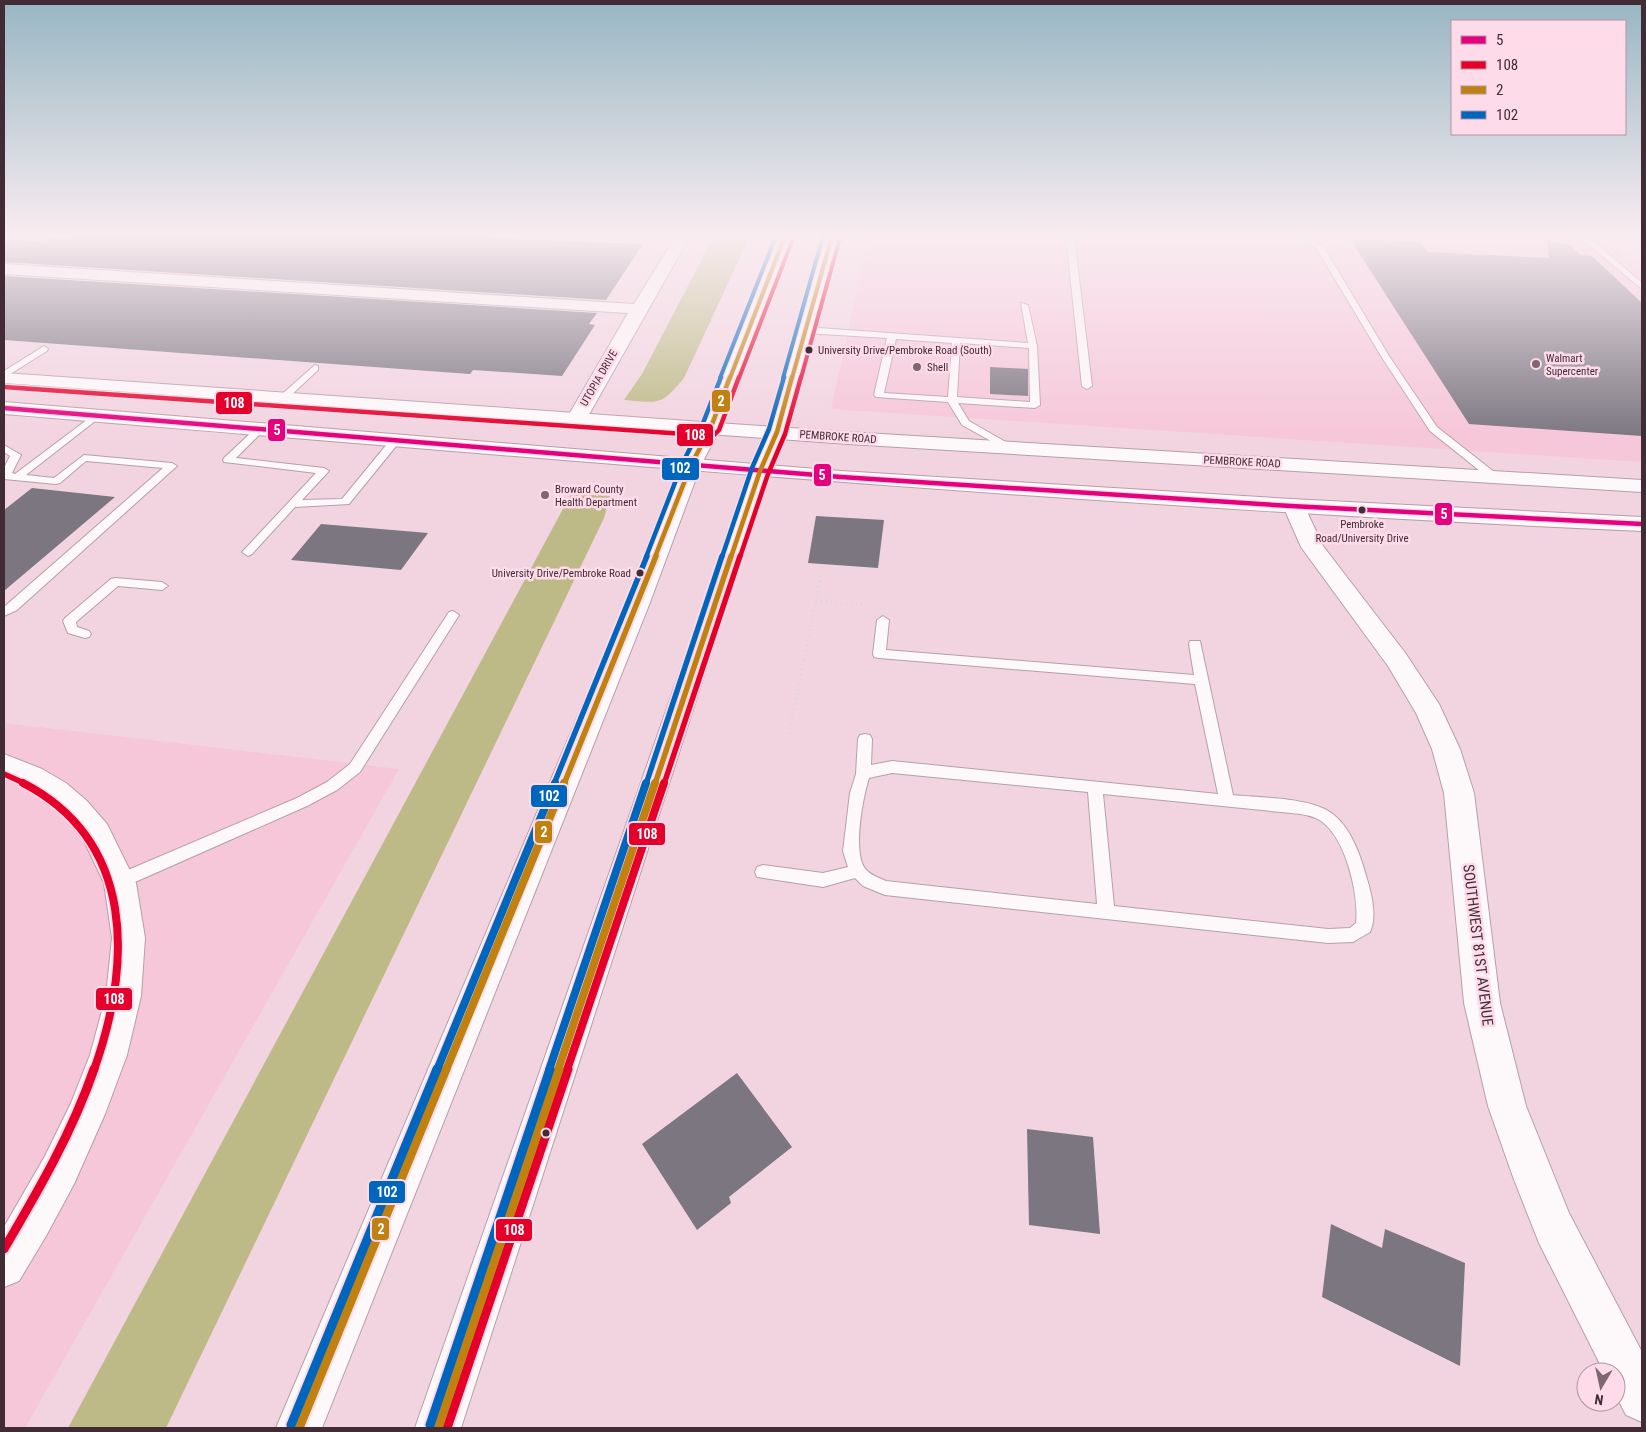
<svg xmlns="http://www.w3.org/2000/svg" width="1646" height="1432" font-family="'Roboto Condensed',sans-serif">
	<style>
		.built { fill: #f6c6d9 }
		.water { fill: #beba88 }
		.building { fill: #7b7680 }
		.lines { fill: none; stroke-linecap: round; stroke-linejoin: round }
		.service-casing { stroke: #b69fa8; stroke-width: 2 }
		.minor-casing { stroke: #b69fa8; stroke-width: 2 }
		.secondary-casing { stroke: #b69fa8; stroke-width: 2 }
		.primary-casing { stroke: #b69fa8; stroke-width: 2 }
		.path { stroke: #ded5d8; stroke-width: 3; stroke-dasharray: 1 4; stroke-linecap: butt }
		.service { fill: #fdf9fa; fill-rule: evenodd }
		.minor { fill: #fdf9fa; fill-rule: evenodd }
		.secondary { fill: #fdf9fa; fill-rule: evenodd }
		.primary { fill: #fdf9fa; fill-rule: evenodd }
		.bus-1-casing { stroke: #fedbe9; stroke-width: 7 }
		.bus-2-far4-casing { stroke: #fedbe9; stroke-width: 6 }
		.bus-2-far3-casing { stroke: #fedbe9; stroke-width: 7 }
		.bus-2-far2-casing { stroke: #fedbe9; stroke-width: 9 }
		.bus-2-far1-casing { stroke: #fedbe9; stroke-width: 11 }
		.bus-2-casing { stroke: #fedbe9; stroke-width: 13 }
		.bus-3-far4-casing { stroke: #fedbe9; stroke-width: 6 }
		.bus-3-far3-casing { stroke: #fedbe9; stroke-width: 7 }
		.bus-3-far2-casing { stroke: #fedbe9; stroke-width: 9 }
		.bus-3-far1-casing { stroke: #fedbe9; stroke-width: 11 }
		.bus-3-casing { stroke: #fedbe9; stroke-width: 13 }
		.bus-4-far4-casing { stroke: #fedbe9; stroke-width: 6 }
		.bus-4-far3-casing { stroke: #fedbe9; stroke-width: 7 }
		.bus-4-far2-casing { stroke: #fedbe9; stroke-width: 9 }
		.bus-4-far1-casing { stroke: #fedbe9; stroke-width: 11 }
		.bus-4-casing { stroke: #fedbe9; stroke-width: 13 }
		.bus-1 { stroke: #e5007d; stroke-width: 4.5 }
		.bus-2-far4 { stroke: #e4002b; stroke-width: 4 }
		.bus-2-far3 { stroke: #e4002b; stroke-width: 4.5 }
		.bus-2-far2 { stroke: #e4002b; stroke-width: 5.5 }
		.bus-2-far1 { stroke: #e4002b; stroke-width: 8 }
		.bus-2 { stroke: #e4002b; stroke-width: 9 }
		.bus-3-far4 { stroke: #c08110; stroke-width: 4 }
		.bus-3-far3 { stroke: #c08110; stroke-width: 4.5 }
		.bus-3-far2 { stroke: #c08110; stroke-width: 5.5 }
		.bus-3-far1 { stroke: #c08110; stroke-width: 8 }
		.bus-3 { stroke: #c08110; stroke-width: 9 }
		.bus-4-far4 { stroke: #0065bd; stroke-width: 4 }
		.bus-4-far3 { stroke: #0065bd; stroke-width: 4.5 }
		.bus-4-far2 { stroke: #0065bd; stroke-width: 5.5 }
		.bus-4-far1 { stroke: #0065bd; stroke-width: 8 }
		.bus-4 { stroke: #0065bd; stroke-width: 9 }
		.bus-dot { fill: #412c35; stroke: #fedbe9; stroke-width: 2 }
		.poi-dot { fill: #7f6771; stroke: #fedbe9; stroke-width: 2 }
		.labels { text-anchor: middle; dominant-baseline: central; stroke-width: 5; stroke-linejoin: round; paint-order: stroke }
		.bus-label { font-size: 11px; fill: #412c35; stroke: #fedbe9; text-anchor: start }
		.far-poi-label { font-size: 11px; fill: #412c35; stroke: #fedbe9; text-anchor: start }
		.far-street-label { font-size: 11px; fill: #412c35; stroke: #fedbe9 }
		.near-street-label { font-size: 15px; fill: #412c35; stroke: #fedbe9 }
		.line-badge { stroke: #fedbe9; stroke-width: 2 }
		.badge-label { font-size: 14px; text-anchor: middle; font-weight: bold; fill: #fff }
	</style>
	<rect width="100%" height="100%" fill="#f2d4e0"/>
	<path class="built" d="M869 236H1545L1611 244 1642 271V462L831 409Z
		M4 723 399 769 25 1428H4Z"/>
	<path class="water" d="M714 236H750L684 378C661 406 659 403 624 400L642 374Z
		M571 494 610 496 604 518 166 1428H68Z"/>
	<path class="building" d="M74 236H481L533 240 643 244 606 300 4 262V239L44 242 50 238 68 239Z
		M1350 239 1420 242 1428 252 1549 258 1547 241 1570 245 1581 255 1592 256 1642 303V436L1469 424Z
		M4 276 597 313 589 324 595 325 562 376 473 370 470 374 4 340Z
		M990 367 1028 369V396L990 394Z
		M32 488 115 497 4 591V510Z
		M816 516 884 520 878 568 808 563Z
		M321 524 428 533 401 570 291 560Z
		M737 1073 792 1147 729 1197 731 1203 697 1230 642 1144Z
		M1027 1129 1093 1137 1100 1234 1029 1225Z
		M1331 1224 1382 1248 1385 1229 1465 1263 1460 1366 1322 1297Z"/>
	<g class="lines">
		<g class="service-casing">
			<path id="service" d="M1066 236H1074L1092 386 1087 389 1082 386Z
				M1300 236H1308L1323 246 1389 356 1437 427 1498 475 1499 477 1498 479H1490L1430 431 1381 356 1317 249Z
				M1560 236H1588L1642 283V289L1584 241Z
				M1021 303 1028 305 1037 346 1040 405 1035 408 958 403 969 421 1011 445V449L1007 450 962 425 948 402 876 397 874 395 887 338 805 333 801 330 805 327 1028 343ZM896 339 952 343 948 397 884 393ZM960 343 1029 348 1030 402 957 397Z
				M44 346 48 349 47 351 4 378V371Z
				M315 365 318 366V370L287 399H281V395Z
				M96 413 99 414V418L26 475 54 478 84 455 172 463 177 466 17 610 4 616V607L163 468 86 461 60 483 56 484 4 479V468L10 456 4 452V445L21 455 12 473 15 474Z
				M260 426 263 427V431L236 458 324 468 329 471 302 500 342 499 392 438H400L401 440 349 504 295 507 252 554 248 556 242 552 244 550 316 473 224 462 223 460 224 458 257 427Z
				M115 578 162 582 168 586 162 590 118 586 76 622 77 627 89 631 91 634 89 637 85 638 68 633 63 621 65 618 111 579Z
				M453 611 459 615 360 772 337 790 307 806 126 886 120 888 114 886 112 881 114 876 297 798 327 782 350 764 449 612Z
				M883 616 889 620 886 650 1194 675 1189 644 1190 641H1200L1233 795C1260 798 1313 797 1334 815 1352 830 1361 857 1367 879 1372 895 1377 917 1370 932L1353 942 1328 943 885 895 863 886 855 878 823 887 757 877 755 872 757 867 763 865 823 873 848 867 843 851 850 793 856 774 858 739 860 735 865 734 870 735 872 739 871 765 892 761 1218 794 1195 684 879 658 874 657 873 654 877 620ZM892 773 1088 792 1097 904 886 881C879 878 868 874 864 867 853 849 863 797 869 778ZM1103 794 1291 813C1301 814 1312 815 1321 821 1346 838 1359 895 1356 923L1350 928 1328 929 1114 906Z"/>
		</g>
		<g class="minor-casing">
			<path id="minor" d="M676 236H690L587 418 584 422 577 424 570 422 567 418 628 313 4 274V264L634 304Z
				M1294 499 1302 501 1323 546 1406 654 1439 704 1460 749 1474 793 1500 1003 1526 1106 1569 1213 1642 1352V1422L1626 1415 1616 1396V1372H1604L1539 1243 1513 1177 1488 1106 1464 1003 1444 793 1432 749 1416 713 1388 666 1301 547 1283 506 1286 501Z
				M4 754 42 769 66 783 87 801 107 824 136 883 145 938 141 996 127 1055 105 1114 74 1184 46 1236 19 1281 4 1287V1227L45 1156 71 1103 90 1055 106 996 112 938 104 883 84 841 66 818 46 799 22 785 4 777Z"/>
		</g>
		<g class="secondary-casing">
			<path id="secondary" d="M4 373 848 432 1642 480V492L848 444 4 383Z
				M4 402 841 471 1291 499 1642 517V531C1095 507 550 459 4 414Z"/>
		</g>
		<g class="primary-casing">
			<path id="primary" d="M778 236H792L721 427 701 465 649 605 322 1428H276L625 605 681 465 701 427Z
				M825 236H839L787 432 770 471 461 1428H415L750 471 767 432Z"/>
		</g>
		<path class="path" d="M816 601 871 605
			M789 734 823 565"/>
		<use href="#service" class="service"/>
		<use href="#minor" class="minor"/>
		<use href="#secondary" class="secondary"/>
		<use href="#primary" class="primary"/>
		<g class="bus-1-casing">
			<path id="bus-1" d="M4 408 841 477 1291 506 1642 524"/>
		</g>
		<g class="bus-2-far4-casing">
			<path id="bus-2-far4" d="M739 378 793 239
				M801 378 840 238"/>
		</g>
		<g class="bus-2-far3-casing">
			<path id="bus-2-far3" d="M4 387 713 436 719 430 739 377
				M740 557 768 474 785 434 801 377"/>
		</g>
		<g class="bus-2-far2-casing">
			<path id="bus-2-far2" d="M4 774 26 784
				M664 784 740 556"/>
		</g>
		<g class="bus-2-far1-casing">
			<path id="bus-2-far1" d="M23 783C137 842 131 965 94 1070
				M567 1070 664 783"/>
		</g>
		<g class="bus-2-casing">
			<path id="bus-2" d="M4 1249C38 1191 72 1133 94 1069
				M447 1428 568 1069"/>
		</g>
		<g class="bus-3-far4-casing">
			<path id="bus-3-far4" d="M730 378 785 236
				M792 378 832 236"/>
		</g>
		<g class="bus-3-far3-casing">
			<path id="bus-3-far3" d="M655 557 691 465 711 427 730 377
				M731 557 760 471 777 432 792 377"/>
		</g>
		<g class="bus-3-far2-casing">
			<path id="bus-3-far2" d="M564 784 656 556
				M655 784 731 556"/>
		</g>
		<g class="bus-3-far1-casing">
			<path id="bus-3-far1" d="M446 1070 564 783
				M558 1070 655 783"/>
		</g>
		<g class="bus-3-casing">
			<path id="bus-3" d="M299 1428 446 1069
				M438 1428 559 1069"/>
		</g>
		<g class="bus-4-far4-casing">
			<path id="bus-4-far4" d="M720 378 776 236
				M783 378 823 236"/>
		</g>
		<g class="bus-4-far3-casing">
			<path id="bus-4-far3" d="M646 557 683 462 703 423 721 377
				M722 557 752 468 769 429 784 377"/>
		</g>
		<g class="bus-4-far2-casing">
			<path id="bus-4-far2" d="M554 784 647 556
				M646 784 722 556"/>
		</g>
		<g class="bus-4-far1-casing">
			<path id="bus-4-far1" d="M437 1070 555 783
				M549 1070 646 783"/>
		</g>
		<g class="bus-4-casing">
			<path id="bus-4" d="M291 1425 437 1069
				M430 1425 550 1069"/>
		</g>
		<use href="#bus-1" class="bus-1"/>
		<use href="#bus-2-far4" class="bus-2-far4"/>
		<use href="#bus-2-far3" class="bus-2-far3"/>
		<use href="#bus-2-far2" class="bus-2-far2"/>
		<use href="#bus-2-far1" class="bus-2-far1"/>
		<use href="#bus-2" class="bus-2"/>
		<use href="#bus-3-far4" class="bus-3-far4"/>
		<use href="#bus-3-far3" class="bus-3-far3"/>
		<use href="#bus-3-far2" class="bus-3-far2"/>
		<use href="#bus-3-far1" class="bus-3-far1"/>
		<use href="#bus-3" class="bus-3"/>
		<use href="#bus-4-far4" class="bus-4-far4"/>
		<use href="#bus-4-far3" class="bus-4-far3"/>
		<use href="#bus-4-far2" class="bus-4-far2"/>
		<use href="#bus-4-far1" class="bus-4-far1"/>
		<use href="#bus-4" class="bus-4"/>
	</g>
	<linearGradient id="sky" x2="0" y2="1"><stop stop-color="#97b6c2"/><stop offset="0.54" stop-color="#f9ecf1"/><stop offset="1" stop-color="#f9ecf1" stop-opacity="0"/></linearGradient>
	<rect width="1646" height="437" fill="url(#sky)"/>
	<g class="bus-dot">
		<circle cx="809" cy="350" r="4.5"/>
		<circle cx="1362" cy="510" r="4.5"/>
		<circle cx="640" cy="573" r="4.5"/>
		<circle cx="546" cy="1133" r="4.5"/>
	</g>
	<g class="poi-dot">
		<circle cx="1536" cy="364" r="5"/>
		<circle cx="917" cy="367" r="5"/>
		<circle cx="545" cy="495" r="5"/>
	</g>
	<g class="labels">
		<g class="bus-label">
			<text x="818" y="350">University Drive/Pembroke Road (South)</text>
			<text x="1362" y="524" text-anchor="middle">Pembroke<tspan x="1362" dy="14">Road/University Drive</tspan></text>
			<text x="631" y="573" text-anchor="end">University Drive/Pembroke Road</text>
		</g>
		<g class="far-poi-label">
			<text x="1546" y="358">Walmart<tspan x="1546" dy="13">Supercenter</tspan></text>
			<text x="927" y="367">Shell</text>
			<text x="555" y="489">Broward County<tspan x="555" dy="13">Health Department</tspan></text>
		</g>
		<g class="far-street-label">
			<text transform="translate(599 378) rotate(-60)">UTOPIA DRIVE</text>
			<text transform="translate(838 437) rotate(4)">PEMBROKE ROAD</text>
			<text transform="translate(1242 462) rotate(3)">PEMBROKE ROAD</text>
		</g>
		<g class="near-street-label">
			<text transform="translate(1478 945) rotate(83)">SOUTHWEST 81ST AVENUE</text>
		</g>
	</g>
	<g class="line-badge">
		<rect x="711" y="389" width="20" height="24" rx="5" fill="#c08110"/>
		<rect x="215" y="391" width="38" height="24" rx="5" fill="#e4002b"/>
		<rect x="267" y="418" width="19" height="24" rx="5" fill="#e5007d"/>
		<rect x="676" y="423" width="38" height="24" rx="5" fill="#e4002b"/>
		<rect x="661" y="457" width="39" height="24" rx="5" fill="#0065bd"/>
		<rect x="813" y="463" width="19" height="24" rx="5" fill="#e5007d"/>
		<rect x="1434" y="502" width="19" height="24" rx="5" fill="#e5007d"/>
		<rect x="530" y="784" width="38" height="24" rx="5" fill="#0065bd"/>
		<rect x="534" y="820" width="19" height="24" rx="5" fill="#c08110"/>
		<rect x="628" y="822" width="38" height="24" rx="5" fill="#e4002b"/>
		<rect x="95" y="987" width="38" height="24" rx="5" fill="#e4002b"/>
		<rect x="368" y="1180" width="38" height="24" rx="5" fill="#0065bd"/>
		<rect x="371" y="1217" width="19" height="24" rx="5" fill="#c08110"/>
		<rect x="495" y="1218" width="38" height="24" rx="5" fill="#e4002b"/>
	</g>
	<g class="badge-label">
		<text x="721" y="406">2</text>
		<text x="234" y="408">108</text>
		<text x="277" y="435">5</text>
		<text x="695" y="440">108</text>
		<text x="680" y="473">102</text>
		<text x="822" y="480">5</text>
		<text x="1444" y="519">5</text>
		<text x="549" y="801">102</text>
		<text x="544" y="837">2</text>
		<text x="647" y="839">108</text>
		<text x="114" y="1004">108</text>
		<text x="387" y="1197">102</text>
		<text x="381" y="1234">2</text>
		<text x="514" y="1235">108</text>
	</g>
	<rect width="1646" height="1432" fill="none" stroke="#412c35" stroke-width="10"/>
	<rect x="1451" y="20" width="175" height="115" fill="#fedbe9" stroke="#b295a1"/>
	<rect x="1461" y="36" width="25" height="8" fill="#e5007d" stroke="#b295a1"/>
	<text x="1496" y="45" font-size="15" fill="#412c35">5</text>
	<rect x="1461" y="61" width="25" height="8" fill="#e4002b" stroke="#b295a1"/>
	<text x="1496" y="70" font-size="15" fill="#412c35">108</text>
	<rect x="1461" y="86" width="25" height="8" fill="#c08110" stroke="#b295a1"/>
	<text x="1496" y="95" font-size="15" fill="#412c35">2</text>
	<rect x="1461" y="111" width="25" height="8" fill="#0065bd" stroke="#b295a1"/>
	<text x="1496" y="120" font-size="15" fill="#412c35">102</text>
	<g transform="translate(1601 1387) rotate(189)"><circle r="24" fill="#fedbe9" stroke="#b295a1"/>
	<path d="M0-4L9 19L0 12L-9 19Z" fill="#7f6771"/>
	<text y="-8" font-size="14" font-weight="bold" text-anchor="middle" fill="#412c35">N</text>
	</g>
</svg>
